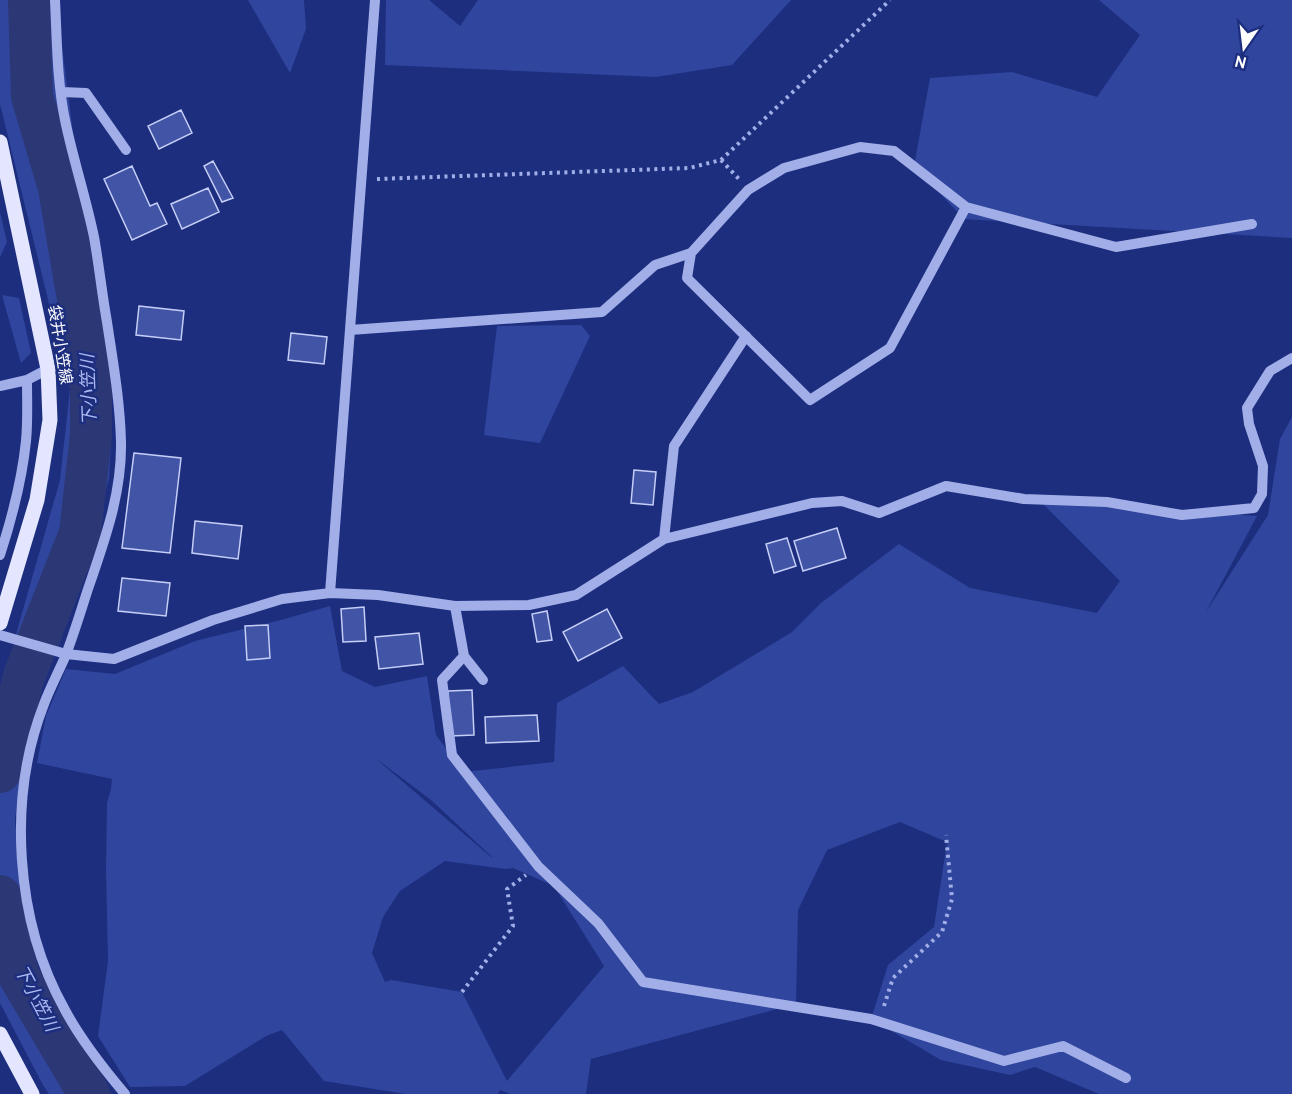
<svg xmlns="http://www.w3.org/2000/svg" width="1292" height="1094" font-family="Overpass,'Noto Sans JP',sans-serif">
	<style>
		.green { fill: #30459d; fill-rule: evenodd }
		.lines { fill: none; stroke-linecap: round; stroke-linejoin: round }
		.river { stroke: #2b3875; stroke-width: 42 }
		.building { fill: #4254a6; stroke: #c5cef6; stroke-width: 1.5 }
		.path { stroke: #a1aee8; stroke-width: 4; stroke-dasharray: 3 4.5; stroke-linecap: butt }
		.minor { stroke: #a1aee8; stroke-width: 10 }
		.major { stroke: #e3e6fe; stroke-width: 15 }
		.labels { text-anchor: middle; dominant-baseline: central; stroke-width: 5; stroke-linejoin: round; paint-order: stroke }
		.street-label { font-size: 16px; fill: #fff; stroke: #1d2e7f }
		.water-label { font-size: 18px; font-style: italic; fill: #acb9f0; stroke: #1d2e7f }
	</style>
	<rect width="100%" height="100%" fill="#1d2e7f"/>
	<path class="green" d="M0 0H56L78 172 107 359 112 425 109 479 60 642 30 718 15 818 19 887 35 961 64 1029 111 1094H49L43 1085 0 1003V699L18 627 60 480 70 389 0 104Z
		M248 0H304L306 29 290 73Z
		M386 0H429L460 26 478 0H791L732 65 656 77 385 65Z
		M1099 0H1292V238L964 219 914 166 930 78 1012 72 1097 97 1140 35Z
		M0 212 7 242 0 257Z
		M2 295 19 298 31 353 21 363Z
		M581 325 590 336 540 443 484 435 497 326Z
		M1292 417V1094H1099L1035 1067 1010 1075 941 1060 871 1019 888 965 934 927 947 842 900 822 827 850 798 910 796 1004 591 1059 586 1094H511L500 1090 498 1094H406L324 1081 282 1030 266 1036 185 1086 130 1087 98 1036 108 961 106 869 107 803 111 789 112 779 37 763 46 716 66 669 115 674 195 641 281 620 330 606 342 671 375 687 427 676 436 735 464 772 554 762 557 703 623 666 659 704 693 692 792 632 821 603 899 544 970 588 1097 613 1120 581 1039 500 1257 516 1206 612 1268 515 1280 439ZM374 757 431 800 492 857H491ZM445 861 505 869 513 868 554 886 604 966 507 1081 462 992 391 980 385 982 372 953 383 917 400 891Z"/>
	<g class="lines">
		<path class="river" d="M0 772 24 676 80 533 91 435V393L88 345 76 288 59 188 32 96 29 0
			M0 896 18 974 89 1094"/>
	</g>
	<path class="building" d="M181 110 192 133 159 149 148 126Z
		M213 161 233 198 222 202 204 166Z
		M132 166 150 206 157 203 167 224 132 240 104 179Z
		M208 188 219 212 182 229 171 204Z
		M139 306 184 311 181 340 136 335Z
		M291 333 327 337 324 364 288 360Z
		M134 453 181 458 170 553 122 548Z
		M634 470 656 472 653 505 631 503Z
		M195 521 242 526 238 559 192 553Z
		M837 528 846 558 803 571 794 541Z
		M787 538 796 566 774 573 766 544Z
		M122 578 170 583 166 616 118 611Z
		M364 607 366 641 343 642 341 609Z
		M607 609 622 638 578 661 563 632Z
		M547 611 552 640 537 642 532 614Z
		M268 625 270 658 247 660 245 626Z
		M419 633 423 664 379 669 375 637Z
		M472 690 474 735 450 736 448 691Z
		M537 715 539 741 486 743 485 717Z"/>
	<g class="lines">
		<path class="path" d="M721 160 739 179
			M377 179 689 168 721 160 890 0
			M462 992 513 926 507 889 526 875
			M884 1006 893 978 942 932 952 899 946 835"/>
		<path class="minor" d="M55 0C57 40 57 81 65 120 73 159 86 198 94 237 99 265 102 294 107 322 113 362 120 401 121 442 122 493 105 539 89 586 81 610 74 634 65 657 58 673 50 688 44 704 7 799 15 921 65 1010 81 1040 103 1068 125 1094
			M62 92 86 93 126 150
			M966 207 890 348 810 400 687 278 691 253 748 190 784 168 860 147 894 151 966 207 1116 247 1252 224
			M350 330 602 312 655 265 691 253
			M0 386 27 380
			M664 539 674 446 746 336
			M0 555C12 518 22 480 26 441 28 421 27 401 27 380L48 369
			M330 593 375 0
			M455 606 464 656 483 680
			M0 635 66 654 114 659 213 620 282 599 330 593 378 595 455 606 529 605 576 595 664 539 812 503 842 501 879 513 946 486 1024 499 1107 502 1182 515 1254 508 1262 494 1263 466 1249 424 1247 408 1270 371 1292 358
			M464 656 442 680 452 755 538 866 598 923 643 982 871 1019 1004 1061 1063 1046 1126 1078"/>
		<path class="major" d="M0 142 48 369 50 420 37 500 0 623
			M0 1034 32 1094"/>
	</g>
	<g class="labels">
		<g class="street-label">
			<text transform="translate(59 345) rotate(81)">袋井小笠線</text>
		</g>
		<g class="water-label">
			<text transform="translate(90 390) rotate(-92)">下小笠川</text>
			<text transform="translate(35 999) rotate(62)">下小笠川</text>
		</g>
	</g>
	<g transform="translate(1244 48) rotate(194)" stroke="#1d2e7f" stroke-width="4.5" paint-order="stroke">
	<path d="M0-4.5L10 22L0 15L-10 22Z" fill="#ffffff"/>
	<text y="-9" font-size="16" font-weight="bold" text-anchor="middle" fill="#ffffff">N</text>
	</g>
</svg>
